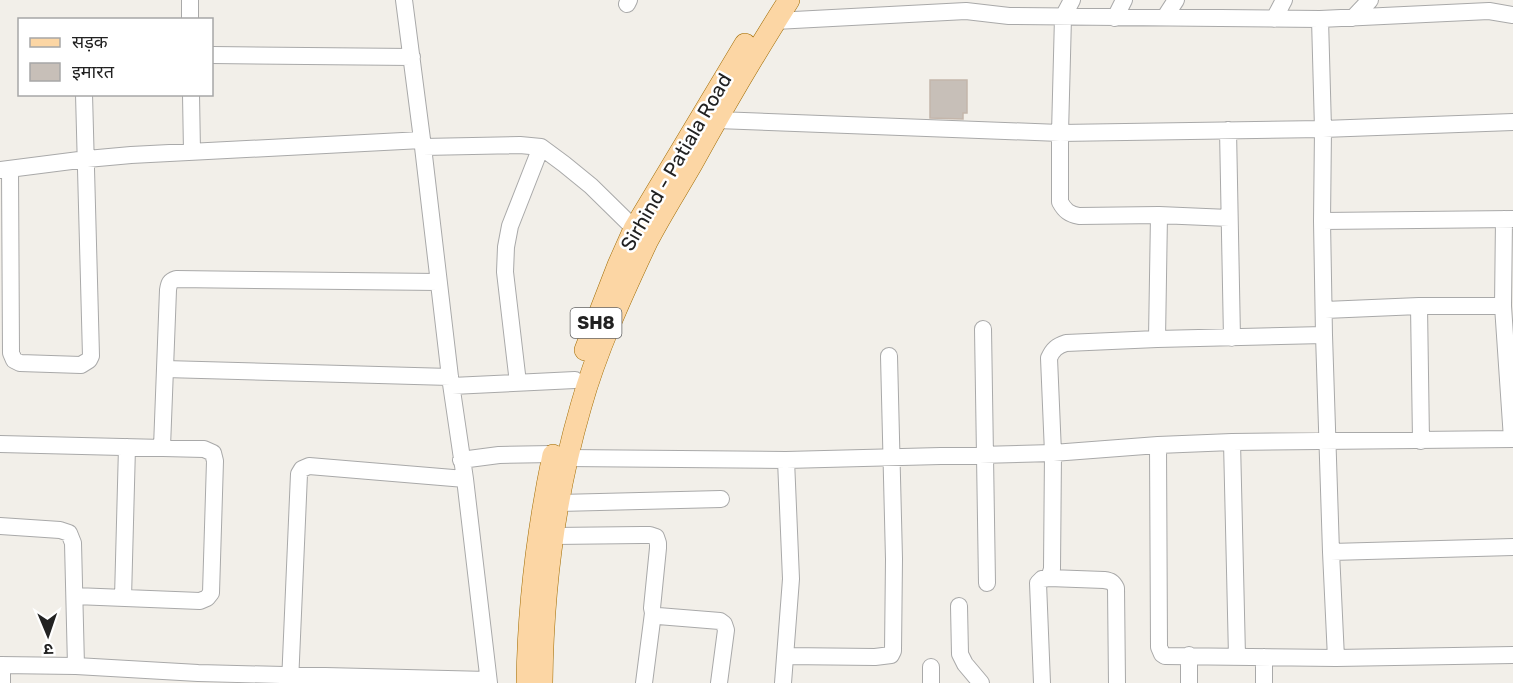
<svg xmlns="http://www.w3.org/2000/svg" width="1513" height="683" font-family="Rubik,'Noto Sans Devanagari',sans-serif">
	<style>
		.building { fill: #c7bfb8; stroke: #c4b6ab; stroke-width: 1.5 }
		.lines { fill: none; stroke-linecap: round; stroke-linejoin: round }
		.minor-casing { stroke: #a9a9a9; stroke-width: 18 }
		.major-casing { stroke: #a06b00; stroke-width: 22 }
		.minor { stroke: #fff; stroke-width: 16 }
		.major { stroke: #fcd6a4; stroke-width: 21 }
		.labels { text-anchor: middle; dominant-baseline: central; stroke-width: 5; stroke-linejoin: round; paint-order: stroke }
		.shield { fill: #fff; stroke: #646464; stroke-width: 1.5 }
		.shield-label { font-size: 18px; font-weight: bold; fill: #222 }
		.street-label { font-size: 20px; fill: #222; stroke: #fff }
	</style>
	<rect width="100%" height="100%" fill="#f2efe9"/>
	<path class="building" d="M930 80H967V113H963V119L930 118Z"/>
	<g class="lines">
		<g class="minor-casing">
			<path id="minor" d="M190 0V20
				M404 0 423 147 450 377 465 479 489 683
				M1072 0 1063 17 1060 133V202C1065 211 1069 214 1079 216L1159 215 1229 218
				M627 4 629 0
				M1165 17 1176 0
				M1115 18 1124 0
				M1353 18 1370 0
				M1274 19 1284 0
				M1320 19 1323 129 1322 221 1324 335 1331 552 1336 658
				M775 21 966 11 1009 16 1320 19 1489 11 1513 15
				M212 55 412 57
				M191 94 192 152
				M717 120 1060 133 1323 129 1513 122
				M1228 130 1232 338
				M423 147 520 145 541 147 564 164 591 186 643 237
				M10 169 11 353 14 360 20 363 81 365 89 360 91 356 84 94
				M1 170 87 159 131 155 422 140
				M1504 219 1503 306 1512 439
				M1322 221 1513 219
				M1419 306 1421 441
				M1325 310 1419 306H1503
				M983 329 987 583
				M1157 339 1159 215
				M165 369 450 377
				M518 383 505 272 506 247 510 226 541 147
				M452 386 575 380
				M1232 442 1237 656
				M0 444 204 449 213 453 215 461 211 593 207 598 200 601 75 596
				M1158 445 1159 647 1162 654 1165 656 1336 658 1513 655
				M162 447 168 290C169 283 170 281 176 279L438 282
				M567 458 786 460 1053 453 1158 445 1232 442 1513 439
				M461 460 499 455 553 454
				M559 503 721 499
				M0 526 60 530 69 533 73 543 76 666
				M553 536 642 535H650L656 537 658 543V548L652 608 653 613 644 683
				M1331 552 1513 547
				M1049 578 1104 580C1111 581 1113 582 1116 588L1117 683
				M123 598 127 447
				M959 606 960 654 965 664 981 683
				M653 613 658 616 720 621 724 624 726 630 719 683
				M1189 655V683
				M786 656 875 657 891 655 893 651 894 559 889 356
				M0 665 76 666 198 673 488 680
				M931 667V683
				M2 683V665
				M290 683 299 474 302 469 309 466 465 479
				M783 683 791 579 786 460
				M1042 683 1038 583 1042 579 1049 578 1052 569 1053 453 1049 358C1053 349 1057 346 1066 343L1157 339 1324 335
				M1264 683V657"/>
		</g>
		<g class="major-casing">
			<path id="major" d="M585 350 618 265 634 229 745 44
				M527 683C528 604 537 532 553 455
				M542 683C543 590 555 495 581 406 596 352 623 293 647 242 661 215 677 190 692 164 723 108 755 53 789 0"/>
		</g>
		<use href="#minor" class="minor"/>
		<use href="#major" class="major"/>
	</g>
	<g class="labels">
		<rect class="shield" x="570.5" y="308" width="51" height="30" rx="4.5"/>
		<g class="shield-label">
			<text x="596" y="323">SH8</text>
		</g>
		<g class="street-label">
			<text transform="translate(676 162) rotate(-60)">Sirhind - Patiala Road</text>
		</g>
	</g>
	<rect x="18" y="18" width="195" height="78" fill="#ffffff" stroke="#a7a7a7" stroke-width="1.5"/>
	<rect x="30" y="38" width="30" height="9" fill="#fcd6a4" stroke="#a7a7a7" stroke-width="1.5"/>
	<text x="72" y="48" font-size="18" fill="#222222">सड़क</text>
	<rect x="30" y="63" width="30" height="18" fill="#c7bfb8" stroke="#a7a7a7" stroke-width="1.5"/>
	<text x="72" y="78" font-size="18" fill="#222222">इमारत</text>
	<g transform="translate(48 635) rotate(178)" stroke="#ffffff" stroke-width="4.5" paint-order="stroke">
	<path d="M0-4.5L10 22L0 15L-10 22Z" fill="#222222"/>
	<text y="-9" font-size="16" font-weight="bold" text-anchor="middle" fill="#222222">उ</text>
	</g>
</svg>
